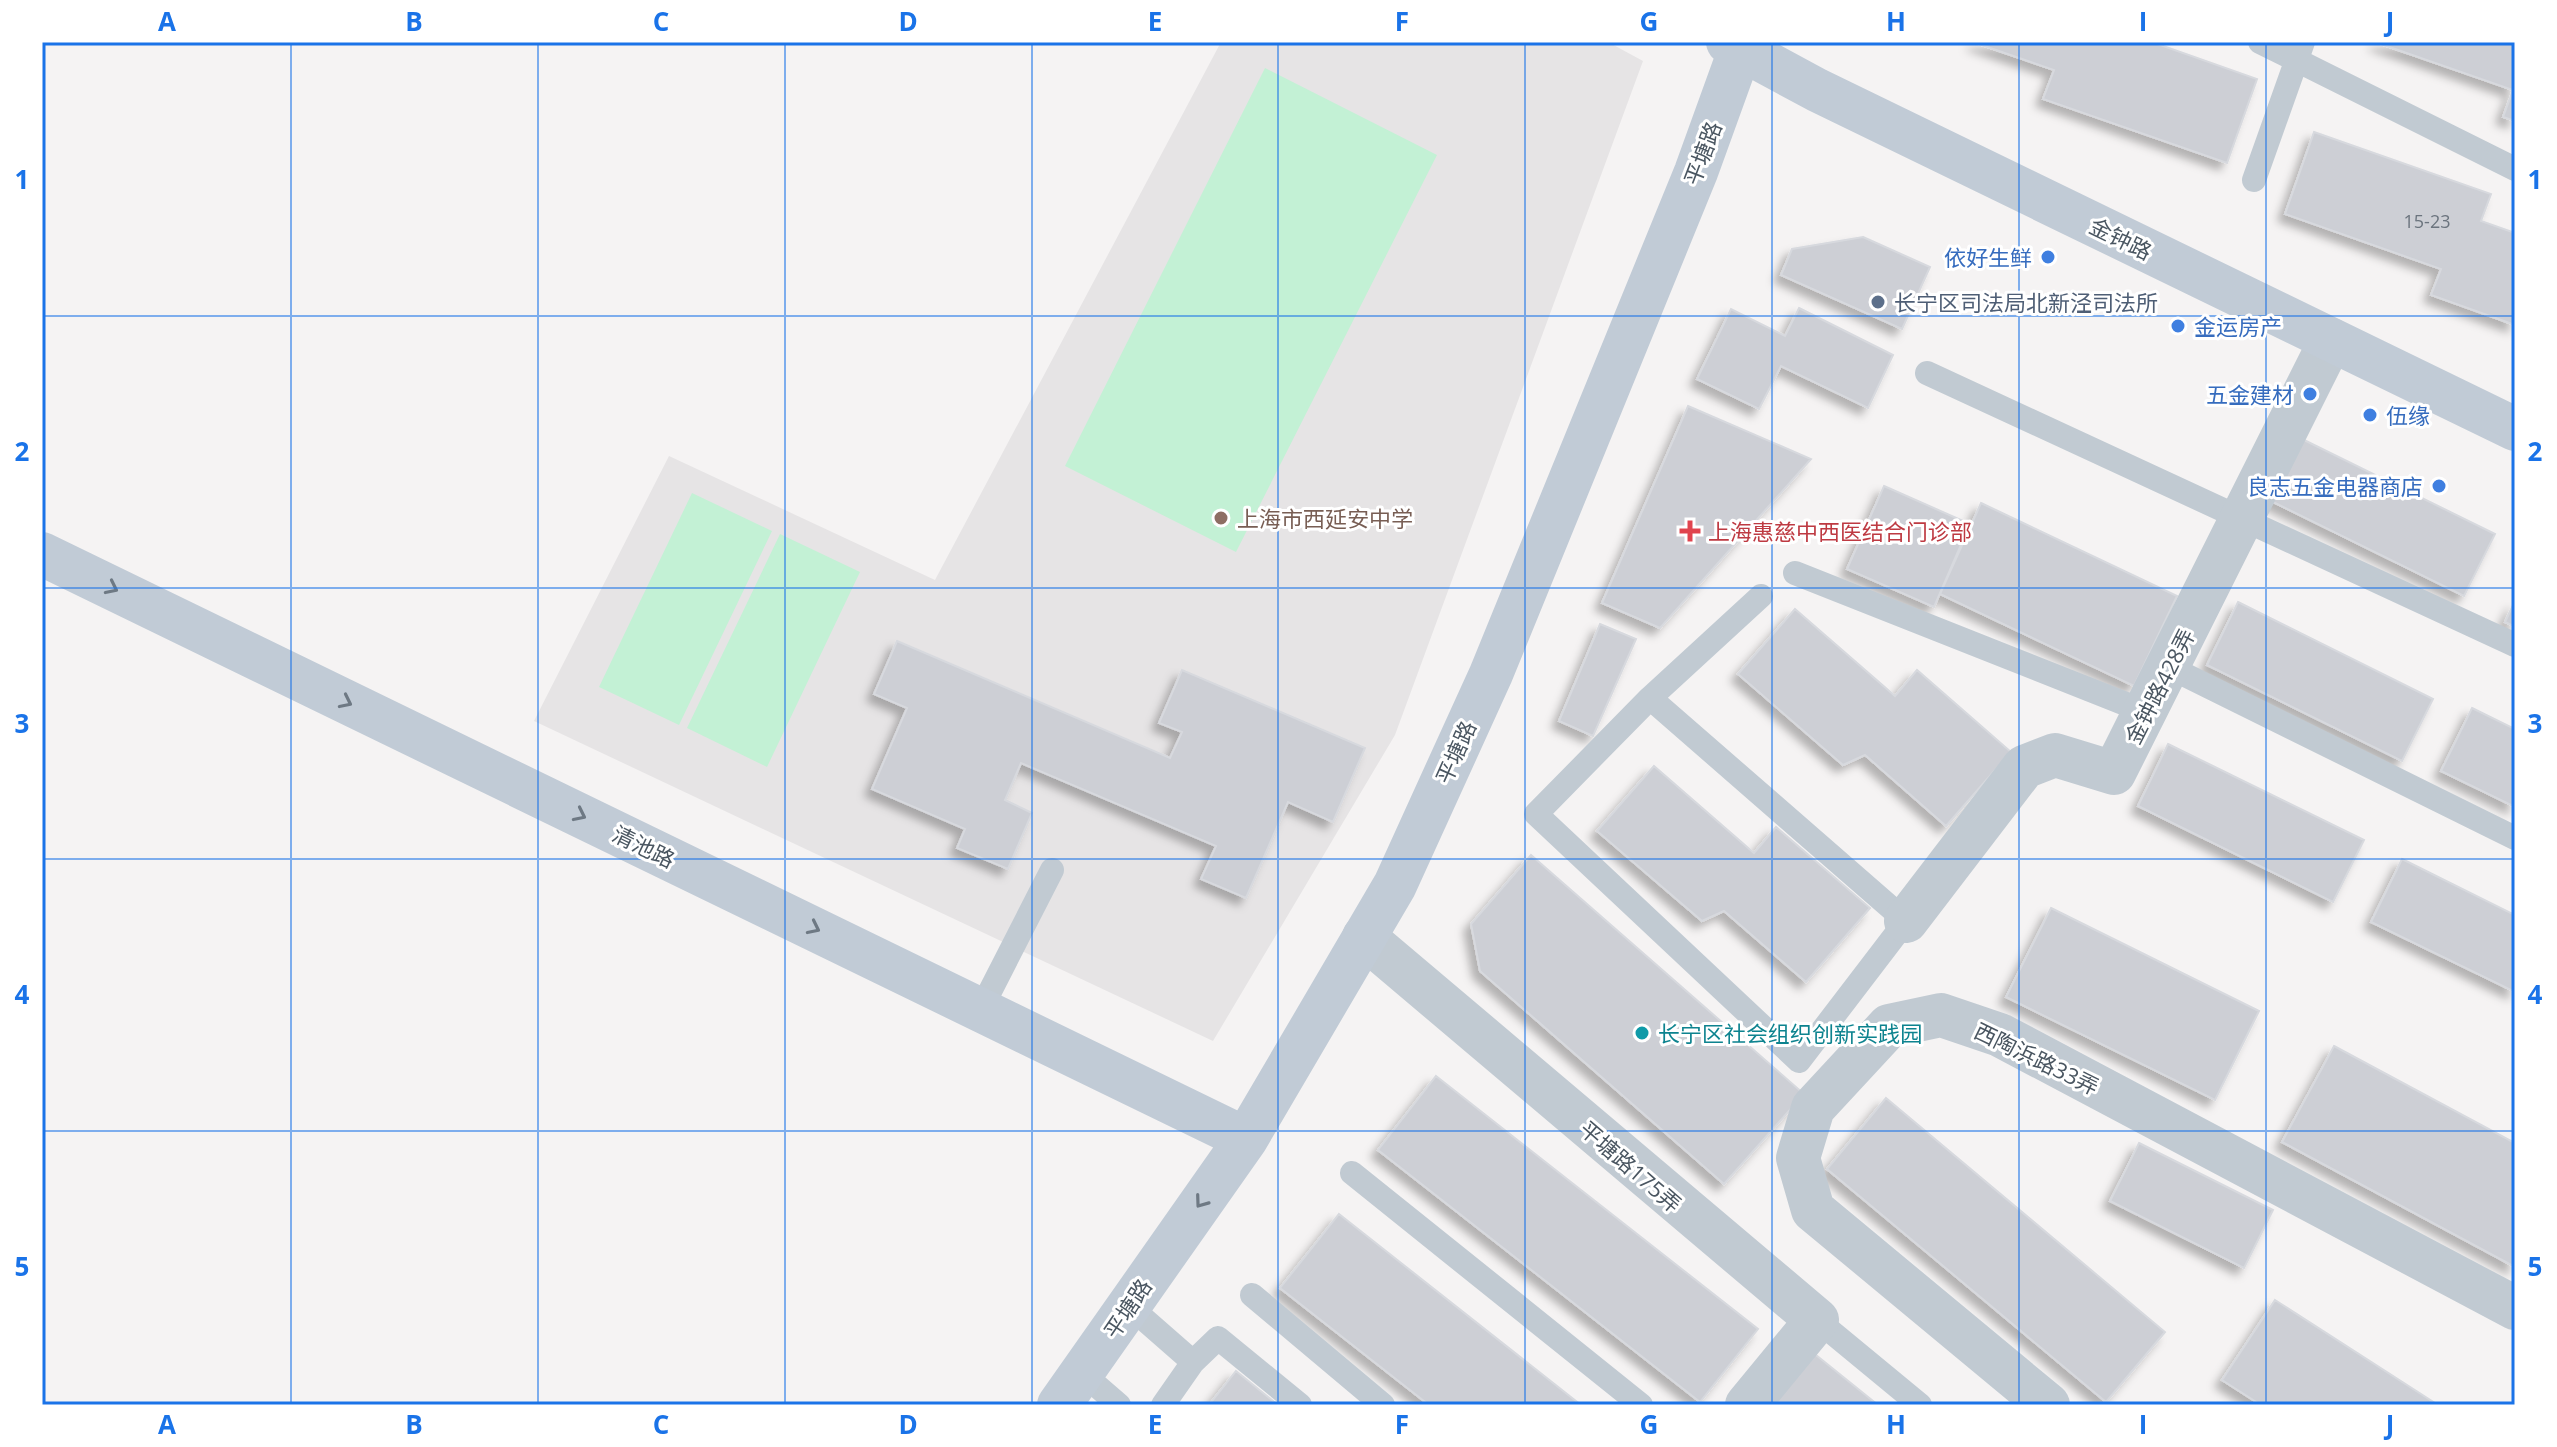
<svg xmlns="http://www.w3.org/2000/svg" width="2557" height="1447" font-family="'Open Sans','Noto Sans SC',sans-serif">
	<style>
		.education { fill: #e6e4e5 }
		.green { fill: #c3f1d5 }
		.building { fill: #cdcfd5; stroke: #d7d9de; stroke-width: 2; filter: url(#shadow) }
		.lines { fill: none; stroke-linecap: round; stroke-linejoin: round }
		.lane { stroke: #c1cad2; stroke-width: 24 }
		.street { stroke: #c1cad2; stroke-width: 44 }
		.secondary { stroke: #c1cbd6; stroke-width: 44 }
		.oneway { stroke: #6e7984 }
		.grid { fill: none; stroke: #1a73e8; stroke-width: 2; stroke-opacity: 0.55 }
		.shop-dot { fill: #3f7fe0; stroke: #fff; stroke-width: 3 }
		.service-dot { fill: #5c6f8a; stroke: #fff; stroke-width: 3 }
		.education-dot { fill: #8d6e63; stroke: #fff; stroke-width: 3 }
		.health-dot { fill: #e0444e; stroke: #fff; stroke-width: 3 }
		.culture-dot { fill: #0f9aa8; stroke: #fff; stroke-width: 3 }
		.labels { text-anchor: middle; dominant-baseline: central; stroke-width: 6; stroke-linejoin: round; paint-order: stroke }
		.number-label { font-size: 18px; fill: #6b747e }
		.street-label { font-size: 22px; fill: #4a5661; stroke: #fff }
		.shop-label { font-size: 22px; fill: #366cbe; stroke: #fff; text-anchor: end }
		.service-label { font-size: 22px; fill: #4e5e75; stroke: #fff; text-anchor: start }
		.education-label { font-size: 22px; fill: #785e54; stroke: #fff; text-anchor: start }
		.health-label { font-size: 22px; fill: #be3a42; stroke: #fff; text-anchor: start }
		.culture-label { font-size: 22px; fill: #0d838f; stroke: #fff; text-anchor: start }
		.neatline { fill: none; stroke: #1a73e8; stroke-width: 3 }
		.grid-label { font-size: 26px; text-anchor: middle; font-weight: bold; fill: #1a73e8 }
	</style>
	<defs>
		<filter id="shadow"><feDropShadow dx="-7" dy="7" stdDeviation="4" flood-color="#0004"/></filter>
	</defs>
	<rect width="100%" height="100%" fill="#f5f3f3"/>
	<path class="education" d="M1221 42H1608L1643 61 1395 735 1213 1041 534 721 669 456 935 580Z"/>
	<path class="green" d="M1265 68 1437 155 1236 552 1065 466Z
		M692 493 772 531 679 725 599 687Z
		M780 534 860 572 767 767 687 728Z"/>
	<path class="building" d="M1973 42H2152L2257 79 2227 163 2043 99 2054 70Z
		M2375 42H2515V121L2503 117 2513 90Z
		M2314 132 2491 194 2481 221 2515 233V325L2431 295 2441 269 2285 214Z
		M1863 237 1930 267 1902 329 1781 275 1792 249Z
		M1799 308 1893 355 1868 408 1781 366 1759 409 1697 379 1731 309 1785 336Z
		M1688 406 1811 459 1660 628 1602 603Z
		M2300 438 2495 534 2464 596 2269 500Z
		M1884 486 1970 524 1934 607 1847 569Z
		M1981 503 2177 596 2134 686 1940 594Z
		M2515 601V627L2505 622Z
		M2238 602 2433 699 2402 761 2207 665Z
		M1795 609 1895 696 1917 670 2011 752 1946 826 1865 755 1843 765 1738 674Z
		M1600 624 1636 639 1593 736 1559 721Z
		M897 641 1170 758 1182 732 1159 723 1182 670 1365 748 1333 822 1288 802 1246 898 1201 879 1216 846 1021 763 1005 800 1032 813 1008 869 957 848 965 829 872 789 907 708 874 694Z
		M2472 708 2515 729V807L2441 771Z
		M2168 744 2364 840 2333 902 2138 806Z
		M1654 766 1754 853 1776 827 1870 908 1806 982 1724 911 1702 921 1597 831Z
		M1531 855 1804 1094 1724 1184 1480 971 1471 924Z
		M2402 859 2515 915V992L2371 922Z
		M2051 908 2259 1011 2215 1100 2006 997Z
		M2334 1046 2515 1143V1267L2282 1142Z
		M1436 1076 1758 1329 1700 1402 1378 1150Z
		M1886 1098 2165 1332 2106 1402 1827 1169Z
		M2139 1143 2273 1210 2244 1268 2110 1201Z
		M1339 1214 1581 1405H1429L1280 1288Z
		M2275 1300 2438 1405H2261L2222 1380Z
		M1811 1351 1878 1405H1767Z
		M1236 1371 1278 1405H1209Z"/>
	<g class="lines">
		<path class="lane" d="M2260 42 2515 169
			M2254 180 2303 42
			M1927 373 2515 645
			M1795 573 2146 712
			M2169 667 2515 838
			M1650 698 1906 921 1799 1061 1536 814 1650 698 1761 596
			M981 1009 1052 870
			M1352 1173 1641 1405
			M1252 1295 1383 1405
			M1129 1306 1193 1362
			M1817 1320 1920 1405
			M1082 1373 1119 1405
			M1163 1405 1193 1362 1218 1338 1300 1405"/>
		<path class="street" d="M1906 921 2024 767 2055 755 2114 773 2331 340
			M1364 937 1817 1320 1747 1405
			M2048 1405 1813 1210 1798 1158 1813 1108 1889 1026 1941 1015 2000 1035 2515 1308"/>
		<path class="secondary" d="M1728 42 1817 90 2515 429
			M42 554 1246 1139
			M1059 1405 1246 1139 1395 885 1491 674 1696 172 1743 42"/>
	</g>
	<defs><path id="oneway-chevron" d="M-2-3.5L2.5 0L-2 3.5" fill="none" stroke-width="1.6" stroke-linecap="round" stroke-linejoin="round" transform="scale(2)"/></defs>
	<g class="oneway">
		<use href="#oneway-chevron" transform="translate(112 588) rotate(26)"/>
		<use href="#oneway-chevron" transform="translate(346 702) rotate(26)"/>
		<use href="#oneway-chevron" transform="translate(580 815) rotate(26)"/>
		<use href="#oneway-chevron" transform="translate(814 928) rotate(26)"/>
		<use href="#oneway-chevron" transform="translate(1201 1202) rotate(126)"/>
	</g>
	<path class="grid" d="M291 42V1405M538 42V1405M785 42V1405M1032 42V1405M1278 42V1405M1525 42V1405M1772 42V1405M2019 42V1405M2266 42V1405M42 316H2515M42 588H2515M42 859H2515M42 1131H2515"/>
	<g class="shop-dot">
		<circle cx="2048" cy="257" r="8"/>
		<circle cx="2178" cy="326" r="8"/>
		<circle cx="2310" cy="394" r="8"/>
		<circle cx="2370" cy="415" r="8"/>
		<circle cx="2439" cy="486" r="8"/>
	</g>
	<circle class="service-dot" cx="1878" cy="302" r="8"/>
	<circle class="education-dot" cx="1221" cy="518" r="8"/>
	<path class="health-dot" d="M1686 519h8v8h8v8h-8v8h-8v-8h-8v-8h8z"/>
	<circle class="culture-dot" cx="1642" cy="1033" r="8"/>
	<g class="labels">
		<g class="number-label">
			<text x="2427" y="221">15-23</text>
		</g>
		<g class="street-label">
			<text transform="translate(1702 153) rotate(-69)">平塘路</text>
			<text transform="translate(2121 238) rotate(26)">金钟路</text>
			<text transform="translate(2159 686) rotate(-63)">金钟路428弄</text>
			<text transform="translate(1455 752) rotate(-66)">平塘路</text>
			<text transform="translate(644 846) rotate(26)">清池路</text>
			<text transform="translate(2037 1058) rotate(26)">西陶浜路33弄</text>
			<text transform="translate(1631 1166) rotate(41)">平塘路175弄</text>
			<text transform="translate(1127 1308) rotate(-56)">平塘路</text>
		</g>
		<g class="shop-label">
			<text x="2032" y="257">依好生鲜</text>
			<text x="2194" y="326" text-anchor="start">金运房产</text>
			<text x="2294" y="394">五金建材</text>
			<text x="2386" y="415" text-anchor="start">伍缘</text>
			<text x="2423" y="486">良志五金电器商店</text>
		</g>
		<g class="service-label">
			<text x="1894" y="302">长宁区司法局北新泾司法所</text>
		</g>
		<g class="education-label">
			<text x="1237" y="518">上海市西延安中学</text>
		</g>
		<g class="health-label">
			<text x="1708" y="531">上海惠慈中西医结合门诊部</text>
		</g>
		<g class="culture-label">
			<text x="1658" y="1033">长宁区社会组织创新实践园</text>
		</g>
	</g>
	<rect width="2557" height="1447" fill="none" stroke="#ffffff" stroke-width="88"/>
	<rect x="44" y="44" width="2469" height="1359" class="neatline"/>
	<g class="grid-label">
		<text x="167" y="31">A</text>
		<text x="414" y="31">B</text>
		<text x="661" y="31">C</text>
		<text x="908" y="31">D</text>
		<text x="1155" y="31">E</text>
		<text x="1402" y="31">F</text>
		<text x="1649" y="31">G</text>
		<text x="1896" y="31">H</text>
		<text x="2143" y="31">I</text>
		<text x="2390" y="31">J</text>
		<text x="22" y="189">1</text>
		<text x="2535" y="189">1</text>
		<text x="22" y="461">2</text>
		<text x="2535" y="461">2</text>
		<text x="22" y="733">3</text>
		<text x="2535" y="733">3</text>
		<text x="22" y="1004">4</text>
		<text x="2535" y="1004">4</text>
		<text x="22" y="1276">5</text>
		<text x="2535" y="1276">5</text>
		<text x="167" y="1434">A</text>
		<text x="414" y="1434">B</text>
		<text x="661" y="1434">C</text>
		<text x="908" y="1434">D</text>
		<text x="1155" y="1434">E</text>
		<text x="1402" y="1434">F</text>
		<text x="1649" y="1434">G</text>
		<text x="1896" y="1434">H</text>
		<text x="2143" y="1434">I</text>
		<text x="2390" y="1434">J</text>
	</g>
</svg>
